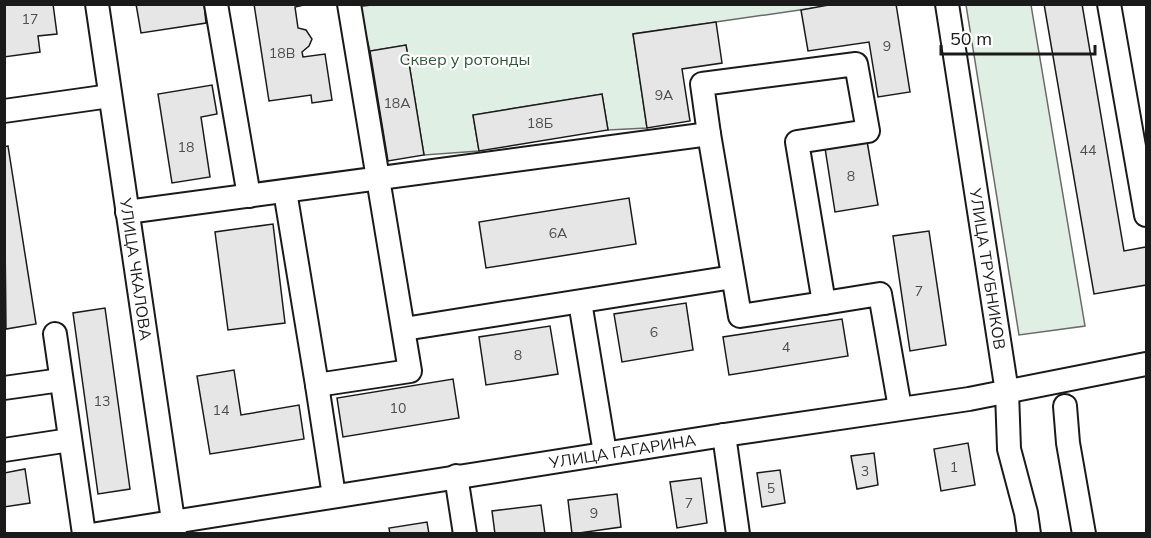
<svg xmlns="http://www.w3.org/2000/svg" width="1151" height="538" font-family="Mulish,sans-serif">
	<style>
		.green { fill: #e0efe3; stroke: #6a6a6a; stroke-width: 1.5 }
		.building { fill: #e6e6e6; stroke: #1a1a1a; stroke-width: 1.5 }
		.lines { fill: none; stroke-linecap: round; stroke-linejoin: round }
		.minor-casing { stroke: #1a1a1a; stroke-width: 26 }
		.minor { stroke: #fff; stroke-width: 22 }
		.labels { text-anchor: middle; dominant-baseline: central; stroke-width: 4.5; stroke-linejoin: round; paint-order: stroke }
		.number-label { font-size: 14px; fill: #4d4d4d }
		.park-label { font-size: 16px; fill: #2b5a34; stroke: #fff }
		.street-label { font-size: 16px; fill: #1a1a1a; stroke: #fff }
	</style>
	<rect width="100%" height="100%" fill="#fff"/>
	<path class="green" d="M377 4 834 5 633 34 647 128 608 130 602 94 473 115 479 151 424 155 406 45 370 51 359 7Z
		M966 5H1031L1085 326 1019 335Z"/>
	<path class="building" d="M4 4H53L57 34 38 36 40 52 4 57Z
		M136 4H204L206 23 141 33Z
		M254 4H308L295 7 298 28 306 30 312 39 309 46 302 52 303 57 325 54 332 100 312 103 311 95 269 101Z
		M834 4H896L910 92 878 97 869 42 808 51 801 10Z
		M1044 4H1082L1124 251 1146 247V285L1094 294Z
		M716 22 722 63 682 69 690 121 647 128 633 34Z
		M406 45 424 155 388 161 370 51Z
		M212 85 217 114 201 117 210 177 172 183 158 94Z
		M602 94 608 130 479 151 473 115Z
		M867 141 878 205 835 212 825 148Z
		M8 146 36 324 6 329 4 147Z
		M629 198 636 244 486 268 479 222Z
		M273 224 285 323 228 330 215 232Z
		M929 231 946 345 910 351 893 236Z
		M686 303 693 350 622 362 614 314Z
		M105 308 130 489 98 494 73 313Z
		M842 319 848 356 729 375 723 337Z
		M550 326 558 374 486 385 479 337Z
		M234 370 241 415 299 405 304 439 210 454 197 376Z
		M453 379 459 418 343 437 337 398Z
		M968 443 975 485 941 491 934 449Z
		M874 453 878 485 857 489 851 456Z
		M25 469 30 503 4 507V473Z
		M780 470 785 503 762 507 757 473Z
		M701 478 707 523 677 528 670 482Z
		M617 494 621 527 572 534 568 500Z
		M541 505 545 534H495L492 511Z
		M427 522 429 534H390L389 528Z"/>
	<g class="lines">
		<g class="minor-casing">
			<g id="minor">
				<path id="s1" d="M97 4 175 534"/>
				<path d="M216 4 249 196"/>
				<path id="s2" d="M947 4 1007 392 1009 449 1026 513 1029 534"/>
				<path d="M1109 4 1146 215"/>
				<path d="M4 111 110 96"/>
				<path d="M709 134 740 316 824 303"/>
				<path d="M285 191 317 385 410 371 349 4"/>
				<path d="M127 212 709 134 702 84 856 64 868 131 797 142 824 303 880 294 900 408"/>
				<path d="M580 302 605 453"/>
				<path d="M404 329 733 277"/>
				<path d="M55 334 84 534"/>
				<path d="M317 385 334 496"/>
				<path d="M4 388 61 380"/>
				<path d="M1065 406 1068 443 1084 534"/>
				<path d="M724 435 738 534"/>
				<path d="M4 450 70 440"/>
				<path d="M456 476 465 534"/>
				<path id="s3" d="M97 534 724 435 969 399 1146 364"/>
			</g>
		</g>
		<use href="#minor" class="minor"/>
	</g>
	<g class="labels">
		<g class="number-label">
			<text x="30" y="19">17</text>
			<text x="887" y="46">9</text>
			<text x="282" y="53">18В</text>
			<text x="664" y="95">9А</text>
			<text x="397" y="103">18А</text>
			<text x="540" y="123">18Б</text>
			<text x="186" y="147">18</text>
			<text x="1088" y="150">44</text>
			<text x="851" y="176">8</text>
			<text x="558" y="233">6А</text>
			<text x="919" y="291">7</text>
			<text x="654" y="332">6</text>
			<text x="786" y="347">4</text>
			<text x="518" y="355">8</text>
			<text x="102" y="401">13</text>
			<text x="398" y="408">10</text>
			<text x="221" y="410">14</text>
			<text x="954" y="467">1</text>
			<text x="865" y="471">3</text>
			<text x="771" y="488">5</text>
			<text x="689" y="503">7</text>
			<text x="594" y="513">9</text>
		</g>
		<g class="park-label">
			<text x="465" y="59">Сквер у ротонды</text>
		</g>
		<g class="street-label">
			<text stroke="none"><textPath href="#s1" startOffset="268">УЛИЦА ЧКАЛОВА</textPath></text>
			<text stroke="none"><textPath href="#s2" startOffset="268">УЛИЦА ТРУБНИКОВ</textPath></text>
			<text stroke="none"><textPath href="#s3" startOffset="532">УЛИЦА ГАГАРИНА</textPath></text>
		</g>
	</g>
	<rect width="1151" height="538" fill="none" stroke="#1a1a1a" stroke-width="12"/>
	<path d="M941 45v9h154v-9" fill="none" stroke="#1a1a1a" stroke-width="3"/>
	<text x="950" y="45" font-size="18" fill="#1a1a1a" stroke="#ffffff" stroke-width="4.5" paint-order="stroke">50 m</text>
</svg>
